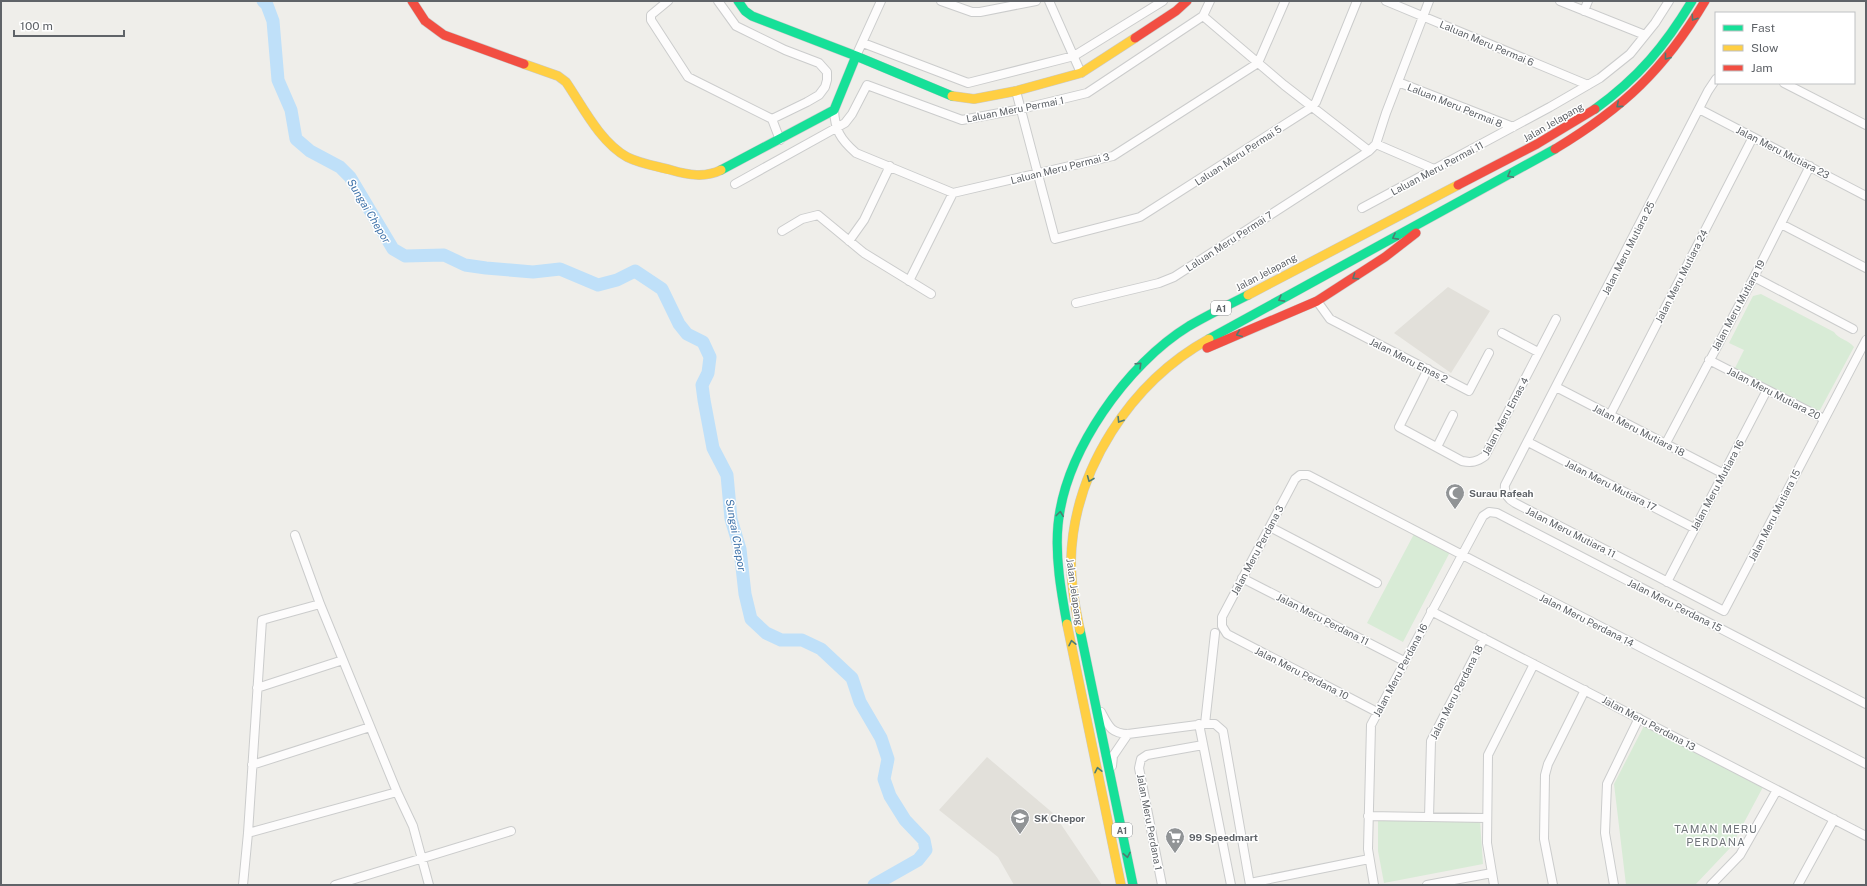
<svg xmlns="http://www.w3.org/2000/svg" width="1867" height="886" font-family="'Public Sans',sans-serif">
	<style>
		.education { fill: #e2e0da }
		.green { fill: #d8ebd6 }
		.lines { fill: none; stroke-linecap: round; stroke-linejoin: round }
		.river { stroke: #bfe0f9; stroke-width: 13 }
		.street-casing { stroke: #cbcccc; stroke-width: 10 }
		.fast-casing { stroke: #cacacb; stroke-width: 10 }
		.slow-casing { stroke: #cacacb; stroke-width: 10 }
		.jam-casing { stroke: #cacacb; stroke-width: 10 }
		.street { stroke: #fdfcfc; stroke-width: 8 }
		.fast { stroke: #16e098; stroke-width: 9 }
		.slow { stroke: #ffcf43; stroke-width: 9 }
		.jam { stroke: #f24e42; stroke-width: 9 }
		.oneway { stroke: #507c72 }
		.labels { text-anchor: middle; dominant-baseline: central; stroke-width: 3; stroke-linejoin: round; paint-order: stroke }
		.shield { fill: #fff; stroke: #8f9295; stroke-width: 1 }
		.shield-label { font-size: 9px; font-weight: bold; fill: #5f6368 }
		.street-label { font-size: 10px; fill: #5f6368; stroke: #fff }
		.poi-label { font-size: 10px; font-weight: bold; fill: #5f6368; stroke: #fff; text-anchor: start }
		.water-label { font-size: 11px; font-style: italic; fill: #4174aa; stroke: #fff }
		.neighbourhood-label { font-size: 11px; letter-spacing: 1px; fill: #70757a; stroke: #fff }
	</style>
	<rect width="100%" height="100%" fill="#efeeea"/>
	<path class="education" d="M1448 287 1490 311 1451 373 1394 333Z
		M987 757 1054 814 1102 885H1014L998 857 939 810Z"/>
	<path class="green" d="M1761 294 1834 332C1838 339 1849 340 1854 347L1820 410 1815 411 1734 370 1744 350 1729 343 1753 296Z
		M1414 534 1450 552 1403 642 1367 623Z
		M1645 724 1763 787 1731 847 1695 885H1626L1614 784Z
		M1378 816 1480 821 1483 864 1384 883 1378 851Z"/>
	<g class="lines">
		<path class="river" d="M263 1 267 5 273 21 278 80 291 110 296 139 310 151 340 167 350 177 393 249 405 256 444 255 465 265 486 268 533 272 560 269 598 285 617 280 635 271 662 289 679 324 687 334 703 342 710 357 708 373 702 385 704 400 713 448 727 475 731 519 740 549 745 594 751 619 766 633 781 640H802L821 649 852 678 860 702 881 738 888 759 884 779 890 796 905 820 924 840 926 850 918 860 874 885"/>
		<g class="street-casing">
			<path id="street" d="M668 1 651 15V20L688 77 772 119 780 140
				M718 1 736 26 785 50 819 63 827 72V80L825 87 819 95 807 102 772 119
				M941 1 972 12H980L1036 1
				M1049 1 1081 73
				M1386 1 1588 85
				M1560 1 1645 35
				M1584 11 1588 1
				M1203 16 1284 85 1369 151
				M863 43 968 83 1074 56 1163 1
				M856 56 881 1
				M1716 79 1708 91 1505 485C1504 493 1508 499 1515 503L1724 611 1866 340
				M1398 82 1513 127
				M1784 83 1866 125
				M1016 91 1055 239 1140 217 1312 107 1316 102 1357 1
				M1699 109 1866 196
				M834 110C835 130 840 139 856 153L953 193 1113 156 1258 63 1285 1
				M1376 144 1386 113 1429 1
				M735 184 845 123 852 114 867 85 962 120 1021 109 1087 93 1203 16 1210 1
				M1362 208 1550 107 1600 78 1630 54 1655 23 1669 1
				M1781 224 1866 268
				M782 231 802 219 818 215 864 253 931 294
				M849 241 864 220 890 166
				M1754 277 1853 329
				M909 281 953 193
				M1317 301 1330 319 1469 391 1489 353
				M1076 303 1159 283 1174 277 1369 151 1376 144 1434 169
				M1502 333 1538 352
				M1709 360 1824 419
				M1428 369 1399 427 1462 461C1471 463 1477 462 1485 456L1556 319
				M1556 387 1722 473
				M1610 415 1753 137
				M1528 442 1694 528
				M1666 443 1754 277 1810 166
				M1437 447 1453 415
				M1270 527 1377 583
				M295 535 320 604 397 792 413 826 429 885
				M1242 578 1404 661
				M1667 582 1767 390
				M1431 611 1866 836
				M257 688 343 660
				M1101 712C1109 727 1111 733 1128 734L1205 724H1215L1223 731 1250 885
				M1377 712 1227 634 1222 626V617L1295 479 1300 475H1308L1866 764
				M1199 724 1231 885
				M1205 724 1215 633
				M252 765 370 727
				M1112 766 1113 756 1128 734
				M1368 816 1487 818
				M1429 817 1431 741 1484 638
				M248 833 397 792
				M1250 883 1369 859
				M243 885 248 833 262 620 320 604
				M335 885 511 831
				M1162 885 1139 768 1141 759 1147 755 1203 745
				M1374 885 1368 849 1371 725 1483 516 1489 512 1497 513 1866 704
				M1427 885 1492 873
				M1494 885 1487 843 1488 755 1534 664
				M1553 885 1544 839 1545 775 1548 764 1585 690
				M1614 885 1605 833 1607 784 1639 718
				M1711 885 1740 855 1777 790
				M1798 885 1834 819"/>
		</g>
		<g class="fast-casing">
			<path id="fast" d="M738 1 745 11 752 16 856 56 952 96
				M1595 109C1638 78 1665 46 1692 1
				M721 170 834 110 856 56
				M1209 339 1555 149
				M1067 624C1061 591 1055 557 1058 525 1065 451 1127 364 1189 326 1208 315 1228 305 1248 295
				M1080 630 1133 885"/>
		</g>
		<g class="slow-casing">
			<path id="slow" d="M524 64 558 76 566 82C583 107 600 142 627 157 641 164 656 166 671 170 688 175 705 178 721 170
				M952 96 974 99 1016 91 1081 73 1135 38
				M1248 295 1458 185
				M1067 624 1121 885
				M1080 630C1075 607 1071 584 1071 561 1073 470 1131 382 1209 339"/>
		</g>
		<g class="jam-casing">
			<path id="jam" d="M412 1 425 21 444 35 524 64
				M1135 38 1176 11 1187 1
				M1555 149C1623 108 1664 70 1705 1
				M1458 185 1537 144 1595 109
				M1207 348 1317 301 1385 257 1416 233"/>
		</g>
		<use href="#street" class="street"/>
		<use href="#fast" class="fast"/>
		<use href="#slow" class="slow"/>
		<use href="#jam" class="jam"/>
	</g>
	<defs><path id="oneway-chevron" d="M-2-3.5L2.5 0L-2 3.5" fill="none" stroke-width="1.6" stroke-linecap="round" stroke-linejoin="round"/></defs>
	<g class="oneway">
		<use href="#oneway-chevron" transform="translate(1694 18) rotate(124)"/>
		<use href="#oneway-chevron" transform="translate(1667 57) rotate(128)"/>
		<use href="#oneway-chevron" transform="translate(1619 105) rotate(140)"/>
		<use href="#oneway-chevron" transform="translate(1510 175) rotate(151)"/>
		<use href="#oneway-chevron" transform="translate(1395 237) rotate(152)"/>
		<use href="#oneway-chevron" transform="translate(1355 277) rotate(146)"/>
		<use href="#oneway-chevron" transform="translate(1281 299) rotate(151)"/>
		<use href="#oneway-chevron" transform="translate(1239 334) rotate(157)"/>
		<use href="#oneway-chevron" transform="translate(1139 365) rotate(-44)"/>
		<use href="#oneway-chevron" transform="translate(1120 420) rotate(122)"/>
		<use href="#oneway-chevron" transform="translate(1090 479) rotate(112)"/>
		<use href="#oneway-chevron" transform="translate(1060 514) rotate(-83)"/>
		<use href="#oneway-chevron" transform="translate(1072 643) rotate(-102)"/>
		<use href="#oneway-chevron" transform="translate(1098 770) rotate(-102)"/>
		<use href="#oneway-chevron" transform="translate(1127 855) rotate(79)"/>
	</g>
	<defs>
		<g id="mosque-pin" transform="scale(1)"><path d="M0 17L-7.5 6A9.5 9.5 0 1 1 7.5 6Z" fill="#919496" stroke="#fff"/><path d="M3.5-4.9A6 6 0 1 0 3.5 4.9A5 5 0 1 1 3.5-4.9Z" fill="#fff"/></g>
		<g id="school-pin" transform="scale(1)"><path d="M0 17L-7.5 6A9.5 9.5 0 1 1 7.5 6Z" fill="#919496" stroke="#fff"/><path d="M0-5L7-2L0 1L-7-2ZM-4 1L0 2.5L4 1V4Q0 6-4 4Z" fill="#fff"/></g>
		<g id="supermarket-pin" transform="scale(1)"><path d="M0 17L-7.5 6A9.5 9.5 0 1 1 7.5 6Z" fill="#919496" stroke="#fff"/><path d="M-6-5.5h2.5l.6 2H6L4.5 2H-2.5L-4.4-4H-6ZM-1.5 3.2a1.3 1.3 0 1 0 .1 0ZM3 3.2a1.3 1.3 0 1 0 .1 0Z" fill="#fff"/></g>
	</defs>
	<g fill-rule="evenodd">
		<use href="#mosque-pin" x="1455" y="493"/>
		<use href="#school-pin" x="1020" y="818"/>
		<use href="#supermarket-pin" x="1175" y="837"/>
	</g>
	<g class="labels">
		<g class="shield">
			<rect x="1211" y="301" width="20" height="14" rx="3"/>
			<rect x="1112" y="823" width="20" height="14" rx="3"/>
		</g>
		<g class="shield-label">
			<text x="1221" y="308">A1</text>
			<text x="1122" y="830">A1</text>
		</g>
		<g class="street-label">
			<text transform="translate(1487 43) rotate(23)">Laluan Meru Permai 6</text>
			<text transform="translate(1455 105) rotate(22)">Laluan Meru Permai 8</text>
			<text transform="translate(1015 109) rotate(-11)">Laluan Meru Permai 1</text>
			<text transform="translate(1553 122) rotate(-30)">Jalan Jelapang</text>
			<text transform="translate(1783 152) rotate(27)">Jalan Meru Mutiara 23</text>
			<text transform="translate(1238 155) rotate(-33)">Laluan Meru Permai 5</text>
			<text transform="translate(1060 168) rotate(-14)">Laluan Meru Permai 3</text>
			<text transform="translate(1437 168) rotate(-28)">Laluan Meru Permai 11</text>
			<text transform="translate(1229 241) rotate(-33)">Laluan Meru Permai 7</text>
			<text transform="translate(1628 248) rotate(-63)">Jalan Meru Mutiara 25</text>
			<text transform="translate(1266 272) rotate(-28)">Jalan Jelapang</text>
			<text transform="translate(1681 276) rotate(-63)">Jalan Meru Mutiara 24</text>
			<text transform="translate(1738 305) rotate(-62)">Jalan Meru Mutiara 19</text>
			<text transform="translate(1409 360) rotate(27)">Jalan Meru Emas 2</text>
			<text transform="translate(1774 393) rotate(27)">Jalan Meru Mutiara 20</text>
			<text transform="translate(1505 416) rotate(-62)">Jalan Meru Emas 4</text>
			<text transform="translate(1639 430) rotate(27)">Jalan Meru Mutiara 18</text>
			<text transform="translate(1611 485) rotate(27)">Jalan Meru Mutiara 17</text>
			<text transform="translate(1717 485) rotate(-62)">Jalan Meru Mutiara 16</text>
			<text transform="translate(1774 515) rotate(-63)">Jalan Meru Mutiara 15</text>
			<text transform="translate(1571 532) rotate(27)">Jalan Meru Mutiara 11</text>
			<text transform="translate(1257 550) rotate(-62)">Jalan Meru Perdana 3</text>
			<text transform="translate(1075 592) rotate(82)">Jalan Jelapang</text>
			<text transform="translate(1675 605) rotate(27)">Jalan Meru Perdana 15</text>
			<text transform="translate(1323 619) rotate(27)">Jalan Meru Perdana 11</text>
			<text transform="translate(1587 620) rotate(27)">Jalan Meru Perdana 14</text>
			<text transform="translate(1400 670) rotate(-62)">Jalan Meru Perdana 16</text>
			<text transform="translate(1302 673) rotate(27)">Jalan Meru Perdana 10</text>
			<text transform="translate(1456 692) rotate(-63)">Jalan Meru Perdana 18</text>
			<text transform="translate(1649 723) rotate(28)">Jalan Meru Perdana 13</text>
			<text transform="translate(1150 822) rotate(79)">Jalan Meru Perdana 1</text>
		</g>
		<g class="poi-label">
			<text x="1469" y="493">Surau Rafeah</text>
			<text x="1034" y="818">SK Chepor</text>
			<text x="1189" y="837">99 Speedmart</text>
		</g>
		<g class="water-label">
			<text transform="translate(369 211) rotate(59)">Sungai Chepor</text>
			<text transform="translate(736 535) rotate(80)">Sungai Chepor</text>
		</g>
		<g class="neighbourhood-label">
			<text x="1716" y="829">TAMAN MERU<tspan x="1716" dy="13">PERDANA</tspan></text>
		</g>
	</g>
	<rect width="1867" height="886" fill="none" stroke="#5f6368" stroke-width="4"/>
	<rect x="1715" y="12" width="140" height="72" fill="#ffffff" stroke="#bfc1c3"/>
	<rect x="1723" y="25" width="20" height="6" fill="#16e098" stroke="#bfc1c3"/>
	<text x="1751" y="32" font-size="12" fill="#5f6368">Fast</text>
	<rect x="1723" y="45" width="20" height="6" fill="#ffcf43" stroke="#bfc1c3"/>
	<text x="1751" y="52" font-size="12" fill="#5f6368">Slow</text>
	<rect x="1723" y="65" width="20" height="6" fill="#f24e42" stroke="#bfc1c3"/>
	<text x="1751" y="72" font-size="12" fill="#5f6368">Jam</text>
	<path d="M14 30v6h110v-6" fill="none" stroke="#5f6368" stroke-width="2"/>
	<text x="20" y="30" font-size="12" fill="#5f6368" stroke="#ffffff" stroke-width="3" paint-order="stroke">100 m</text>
</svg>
